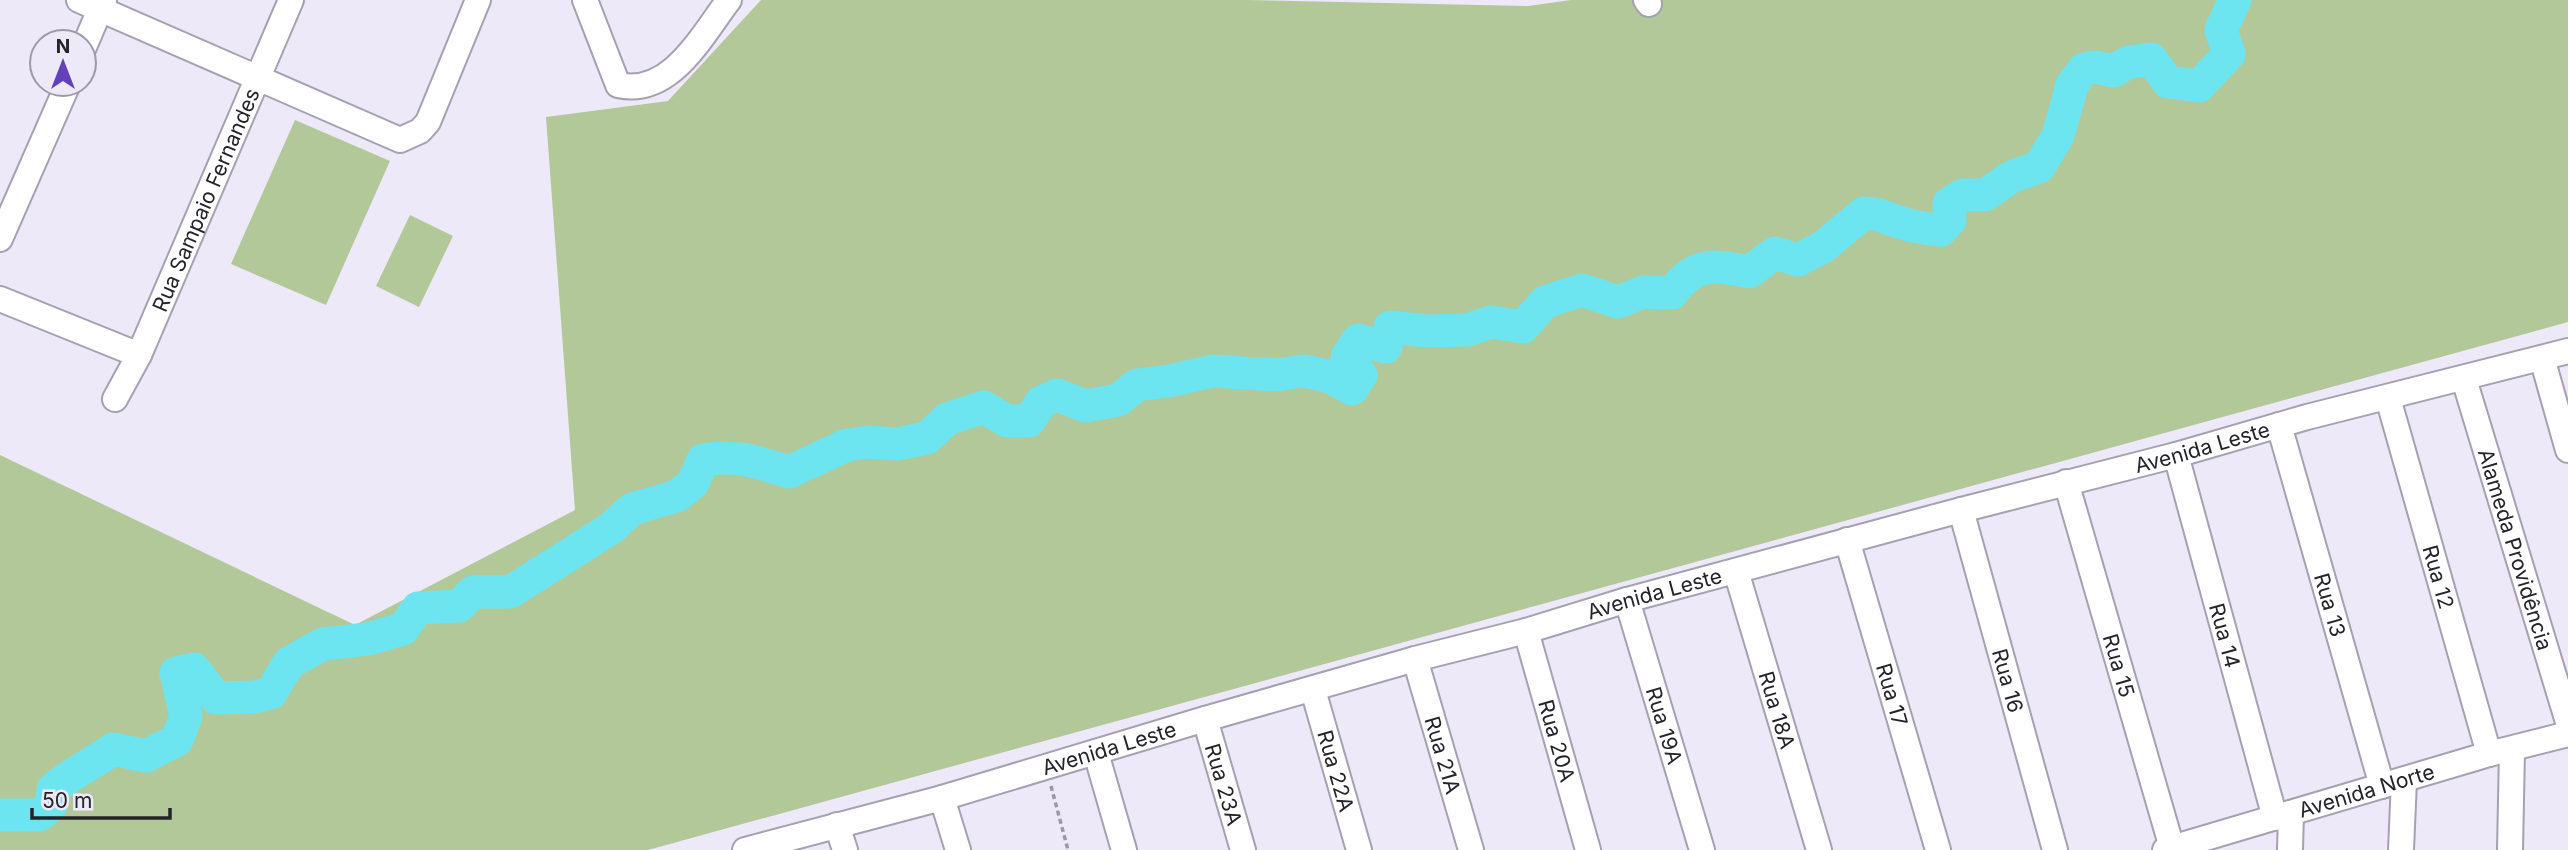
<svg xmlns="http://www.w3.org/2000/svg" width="2568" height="850" font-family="Inter,sans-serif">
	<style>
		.green { fill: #b2c899 }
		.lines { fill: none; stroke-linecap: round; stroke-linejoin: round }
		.river { stroke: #6ce5f0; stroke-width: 33 }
		.minor-casing { stroke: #a4a1b0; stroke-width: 28 }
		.path { stroke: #9c99a5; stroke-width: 3.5; stroke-dasharray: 5 3.5; stroke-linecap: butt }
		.minor { stroke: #fff; stroke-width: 24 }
		.labels { text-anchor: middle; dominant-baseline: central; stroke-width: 6; stroke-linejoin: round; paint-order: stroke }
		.street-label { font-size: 21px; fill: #252329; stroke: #ede9f9 }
	</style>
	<rect width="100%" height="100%" fill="#ede9f9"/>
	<path class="green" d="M761 0H1248L1528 6 1571 0H2568V322L648 850H0V455L355 625 575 510 546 117 668 101Z
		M295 120 390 161 326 305 231 264Z
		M410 215 453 236 419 307 376 286Z"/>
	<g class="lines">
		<path class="river" d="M0 815H39L51 805 53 789C73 772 93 764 113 749L146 756 177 740 186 716 176 673 194 669 216 698 254 697 271 693 289 663 323 644 367 639 403 629 418 608 459 606 473 592H510L610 529 632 509 677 496 693 483 703 460C737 454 757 462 789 472L847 445 868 442 897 444 927 438 947 419 984 407 1007 421H1029L1041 402 1057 395 1086 406 1118 400 1137 385 1169 381 1213 371 1276 375 1304 371 1328 376 1352 389 1361 375 1347 357 1358 340 1386 347 1390 327 1428 331 1467 330 1491 322 1523 327 1545 302 1582 290 1618 302 1643 292 1672 293C1695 262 1713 264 1749 272L1775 253 1798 260 1823 247 1864 213C1883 214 1885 218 1902 223 1915 227 1927 229 1941 230L1950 220 1949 204 1963 195H1985L2011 177 2039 167 2058 136 2072 85 2084 69 2096 67 2113 71 2129 62 2151 59 2168 82 2199 86 2229 54 2221 30 2235 0"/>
		<g class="minor-casing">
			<g id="minor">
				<path d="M79 0 400 140 420 131 428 122 478 0"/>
				<path d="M585 0 618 85C671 97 702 35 729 0"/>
				<path d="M1646 0 1649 4"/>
				<path d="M84 47 104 0"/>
				<path d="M0 239 68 84"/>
				<path d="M0 299 139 355"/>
				<path d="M2542 358 2568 450"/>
				<path id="s1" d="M2464 379 2568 722"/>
				<path id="s2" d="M2388 398 2489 754"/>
				<path id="s3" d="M115 399 139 355 291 0"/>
				<path id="s4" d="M2279 425 2382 786"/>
				<path id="s5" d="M2176 455 2275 818"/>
				<path id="s6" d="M2066 482 2172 848"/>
				<path id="s7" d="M1961 510 2055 850"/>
				<path id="s8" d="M1847 540 1938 850"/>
				<path id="s9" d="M1736 571 1819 850"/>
				<path id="s10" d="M1627 600 1702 850"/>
				<path id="s11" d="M1526 631 1588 850"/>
				<path id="s12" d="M1415 659 1471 850"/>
				<path id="s13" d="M1313 690 1359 850"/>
				<path id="s14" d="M1205 719 1243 850"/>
				<path d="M1096 753 1124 850"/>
				<path d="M942 798 958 850"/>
				<path d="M837 825 845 850"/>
				<path id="s15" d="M745 850 942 798 1205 719 1415 659 1526 631 1627 600 1961 510 2176 455 2307 417 2568 351"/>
				<path id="s16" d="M2165 850 2489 754 2568 734"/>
				<path d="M2290 850 2291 813"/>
				<path d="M2401 850 2404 780"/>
				<path d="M2510 850 2512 750"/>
			</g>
		</g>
		<path class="path" d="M1051 786 1068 850"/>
		<use href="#minor" class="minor"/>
	</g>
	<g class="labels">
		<g class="street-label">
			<text stroke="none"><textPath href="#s3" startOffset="219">Rua Sampaio Fernandes</textPath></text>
			<text stroke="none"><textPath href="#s15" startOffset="1512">Avenida Leste</textPath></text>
			<text stroke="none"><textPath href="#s1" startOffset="178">Alameda Providência</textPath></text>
			<text stroke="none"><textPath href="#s2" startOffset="186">Rua 12</textPath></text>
			<text stroke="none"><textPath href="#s15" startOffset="945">Avenida Leste</textPath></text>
			<text stroke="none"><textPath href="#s4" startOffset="187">Rua 13</textPath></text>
			<text stroke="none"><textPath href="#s5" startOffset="187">Rua 14</textPath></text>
			<text stroke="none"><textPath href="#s6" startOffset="191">Rua 15</textPath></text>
			<text stroke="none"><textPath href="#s7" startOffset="177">Rua 16</textPath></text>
			<text stroke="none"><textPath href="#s8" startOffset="161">Rua 17</textPath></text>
			<text stroke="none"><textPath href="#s9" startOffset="145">Rua 18A</textPath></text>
			<text stroke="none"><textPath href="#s10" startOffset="131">Rua 19A</textPath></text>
			<text stroke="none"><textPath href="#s11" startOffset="114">Rua 20A</textPath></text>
			<text stroke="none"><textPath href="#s15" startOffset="378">Avenida Leste</textPath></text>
			<text stroke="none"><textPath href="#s12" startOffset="100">Rua 21A</textPath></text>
			<text stroke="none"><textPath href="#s13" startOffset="84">Rua 22A</textPath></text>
			<text stroke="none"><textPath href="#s14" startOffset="68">Rua 23A</textPath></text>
			<text stroke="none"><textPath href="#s16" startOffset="210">Avenida Norte</textPath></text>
		</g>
	</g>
	<g transform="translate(63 63)"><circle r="33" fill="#ede9f9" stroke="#9d9aa6" stroke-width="2"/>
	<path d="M0-5L12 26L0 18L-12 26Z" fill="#6240b9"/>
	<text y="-10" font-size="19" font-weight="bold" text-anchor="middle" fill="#252329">N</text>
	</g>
	<path d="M32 808v10h138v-10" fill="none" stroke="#252329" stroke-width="3.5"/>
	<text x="42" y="808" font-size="21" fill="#252329" stroke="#ede9f9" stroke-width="5" paint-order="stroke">50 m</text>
</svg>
